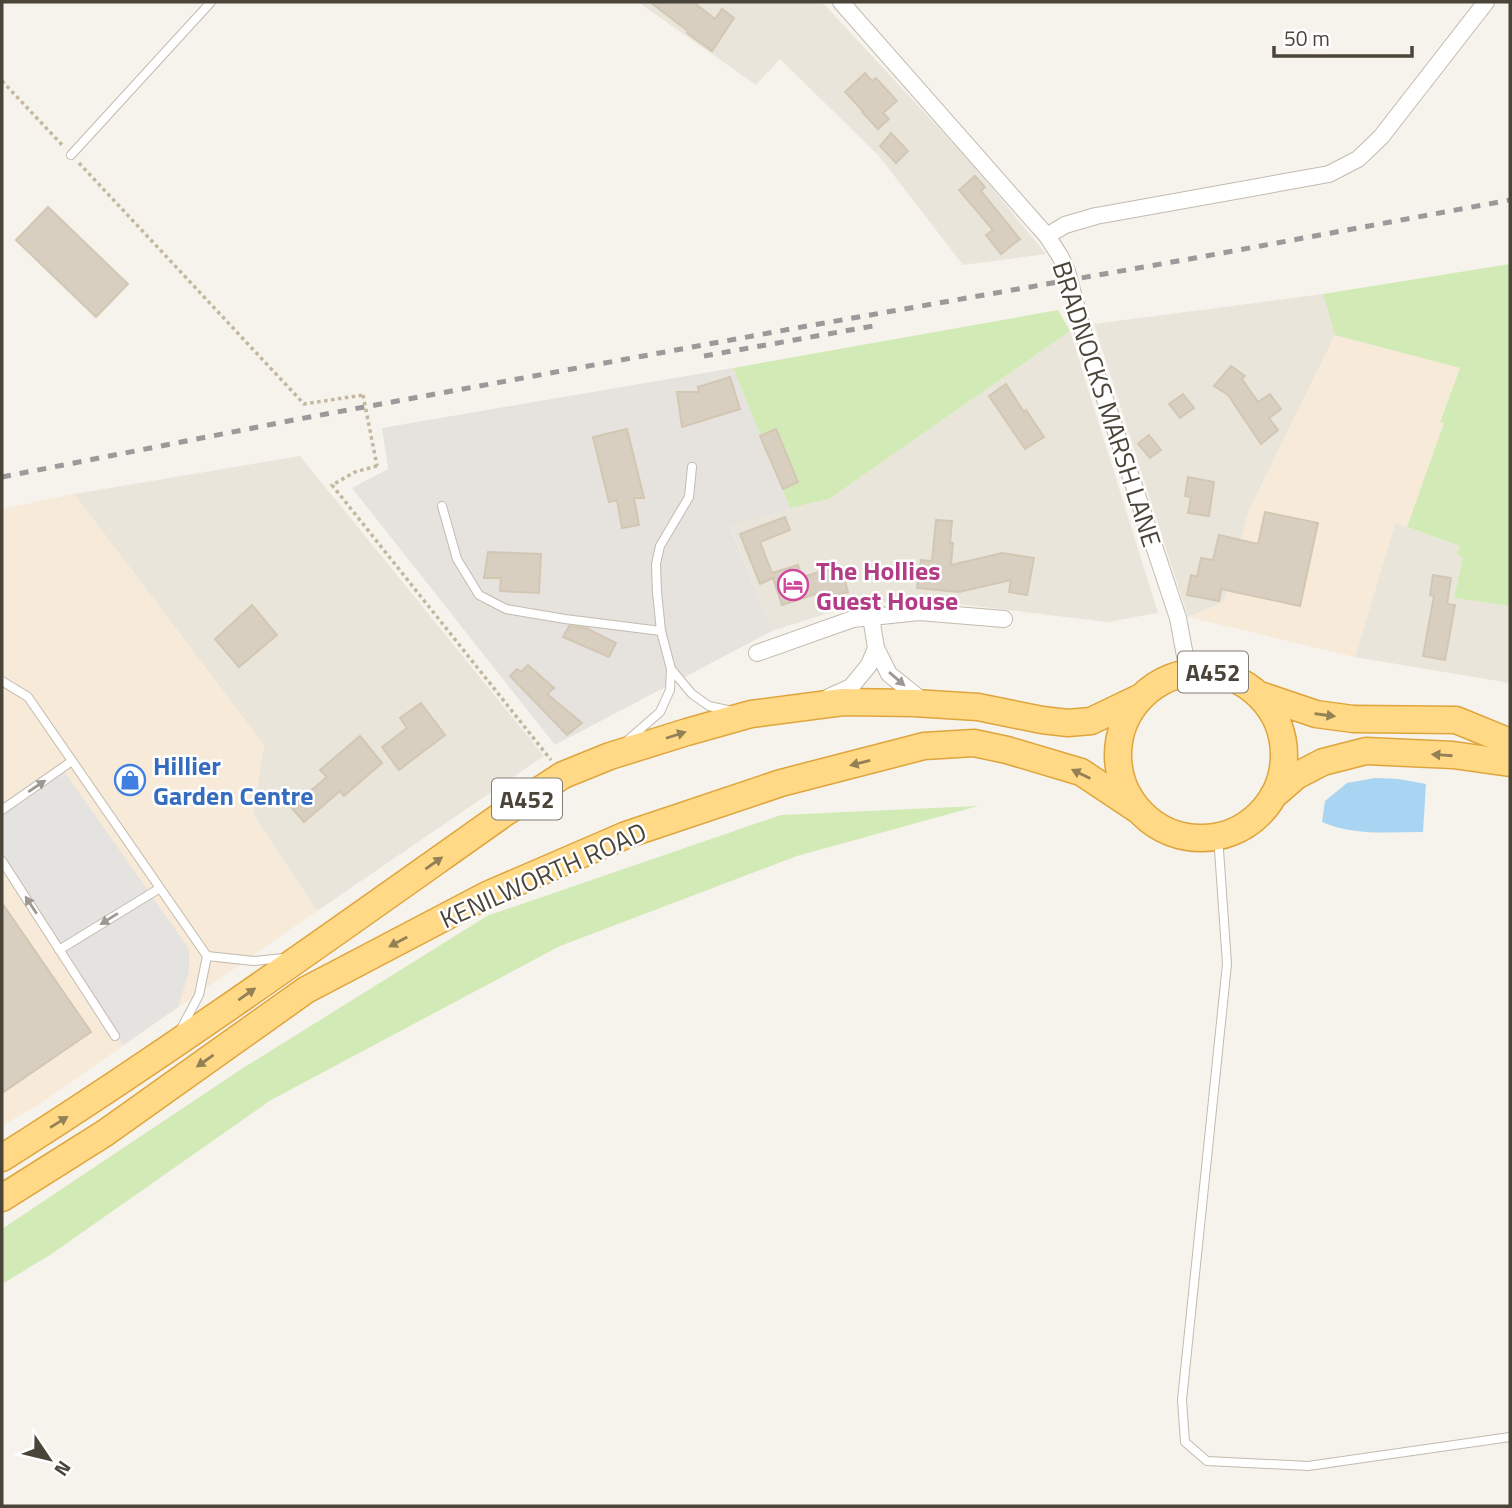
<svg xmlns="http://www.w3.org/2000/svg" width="1512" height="1508" font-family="'Titillium Web',sans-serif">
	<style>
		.residential { fill: #eae5da }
		.commercial { fill: #f7ead8 }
		.industrial { fill: #e6e2dd }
		.green { fill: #d2eab5 }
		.parking { fill: #e5e3e0 }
		.water { fill: #a9d4f2 }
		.building { fill: #d8cfc1; stroke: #d3c7b4; stroke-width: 2 }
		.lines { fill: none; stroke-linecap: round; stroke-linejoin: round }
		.service-casing { stroke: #c2bbae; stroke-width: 10 }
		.minor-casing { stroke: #c2bbae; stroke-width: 18 }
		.trunk-casing { stroke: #e0a43c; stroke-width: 29 }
		.path { stroke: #c4b79f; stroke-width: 3.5; stroke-dasharray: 3.5 3.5; stroke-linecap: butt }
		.service { stroke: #fff; stroke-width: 8 }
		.minor { stroke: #fff; stroke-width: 16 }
		.trunk { stroke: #ffd985; stroke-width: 26 }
		.rail { stroke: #9a9a9a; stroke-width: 5; stroke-dasharray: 9 9; stroke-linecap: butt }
		.path-bridge { stroke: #c4b79f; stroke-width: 3.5; stroke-dasharray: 3.5 3.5; stroke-linecap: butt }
		.oneway { fill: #9c9892 }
		.oneway2 { fill: #938057 }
		.labels { text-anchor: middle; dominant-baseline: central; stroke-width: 5; stroke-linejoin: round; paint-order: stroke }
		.shield { fill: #fff; stroke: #817c74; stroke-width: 2 }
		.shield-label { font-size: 24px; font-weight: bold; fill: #4b4439 }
		.street-label { font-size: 26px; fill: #4b4439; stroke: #fff }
		.hotel-label { font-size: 26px; font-weight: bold; fill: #b23c85; stroke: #fff; text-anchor: start }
		.shop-label { font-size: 26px; font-weight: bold; fill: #366cbe; stroke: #fff; text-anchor: start }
	</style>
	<rect width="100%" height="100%" fill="#f6f3ec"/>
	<path class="residential" d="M638 2H822L973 165 1046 254 963 265 879 156 780 59 756 85Z
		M1323 294 1335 335 1249 510 1224 602 1188 617 1094 324Z
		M1070 331 1158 613 1107 622 924 600 857 604 772 631 730 525 790 508 829 499Z
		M300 456 544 756 317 911 253 814 264 745 74 494Z
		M1395 523 1460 546 1463 557 1454 598 1510 606V683L1355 657Z"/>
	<path class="commercial" d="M1335 335 1460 368 1440 421 1444 423 1407 527 1395 523 1355 657 1188 617 1224 602 1249 510Z
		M74 494 264 745 253 814 317 911 38 1105 2 1126V509Z"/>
	<path class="industrial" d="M733 368 790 508 730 526 772 631 555 745 352 488 388 469 382 428Z"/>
	<path class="green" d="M1510 264V606L1454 598 1463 557 1456 554 1460 546 1407 527 1444 423 1440 422 1460 368 1335 335 1323 294Z
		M1058 310 1070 331 829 499 790 508 733 368Z
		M978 806 797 856 560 946 271 1100 50 1255 2 1284V1229L240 1070 487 916 781 815Z"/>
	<path class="parking" d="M59 764 189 949V972L178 1007 123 1045 2 860V804Z"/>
	<path class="water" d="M1375 778 1399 779 1426 784 1423 832C1389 832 1354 836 1322 822L1325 801 1347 783Z"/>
	<path class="building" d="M650 2H693L715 19 722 9 734 18 712 51 687 33 688 31Z
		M865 73 872 81 876 78 897 101 883 113 889 119 878 129 862 112 863 111 845 92Z
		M891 133 908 151 896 163 880 146Z
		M975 176 985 187 981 191 1020 239 1001 254 986 235 993 230 959 190Z
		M48 207 128 284 96 317 16 240Z
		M1231 366 1245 376 1242 379 1258 402 1270 394 1281 409 1269 418 1278 430 1261 444 1228 395 1214 386Z
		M730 377 740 409 682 427 677 392H699L698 387Z
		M1006 384 1024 412 1026 410 1044 437 1025 449 989 396Z
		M1183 394 1194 408 1180 418 1169 404Z
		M627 429 644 498H634L639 525 622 528 617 500 609 502 593 437Z
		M776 429 798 482 783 489 760 436Z
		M1149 435 1161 450 1150 458 1138 444Z
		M1188 477 1214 482 1209 516 1188 513 1191 497 1185 496Z
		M1265 512 1318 523 1300 606 1221 589 1219 601 1187 595 1191 575 1197 577 1201 558 1213 560 1219 535 1258 544Z
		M785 517 790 530 760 542 772 573 798 565 802 577 841 566 848 592 823 599 822 592 782 605 773 578 760 584 740 534Z
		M936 520 952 521 950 543H953L951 565 1002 553 1034 558 1027 595 1009 592 1011 580 959 592 917 588 921 560 932 561Z
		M488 552 541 554 539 593 500 591 501 578H484Z
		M1433 575 1451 578 1447 604 1455 605 1445 660 1423 656 1434 596 1430 595Z
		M252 605 277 635 239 667 215 639Z
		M569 626 586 628 616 643 609 657 563 637Z
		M528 665 554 688 547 694 582 723 567 735 510 676 517 669 521 672Z
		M421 703 445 735 399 770 382 747 407 728 400 718Z
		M360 736 382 763 344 796 340 791 304 822 291 807 327 777 320 770Z
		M2 903 91 1032 2 1093Z"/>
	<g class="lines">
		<g class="service-casing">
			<path id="service" d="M71 155 211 2
				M442 506 457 559 479 595 506 609 565 619 661 631
				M671 669 692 694 709 706 732 711
				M2 681 28 697 207 956 199 995 181 1029
				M628 740 660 712 670 690 671 669 661 631 657 592 656 564 660 546 689 497 692 467
				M2 810 72 761
				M1218 836 1227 964 1182 1400 1185 1442 1207 1461 1308 1466 1510 1437
				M2 861 115 1036
				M59 950 160 888
				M207 956 254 961 284 958"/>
		</g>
		<g class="minor-casing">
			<path id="minor" d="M841 2 1047 236 1060 256 1067 271 1085 339 1178 618 1188 672
				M1047 236 1065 225 1096 216 1329 174 1358 159 1381 137 1486 2
				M871 617 876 648 889 674 924 702
				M757 653 853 619 919 612 1004 619
				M829 697 851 687 869 665 876 648"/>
		</g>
		<g class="trunk-casing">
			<path id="trunk" d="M1118 755a83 83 0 1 1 166 0a83 83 0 1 1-166 0Z
				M1260 695 1316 714 1353 719 1456 720 1510 742
				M1273 796 1296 776 1323 762 1366 751 1453 755 1510 763
				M2 1158C174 1049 339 930 506 812L563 775 610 756 687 732 751 714 843 702 914 703 978 707 1042 720 1068 723 1091 721 1139 698
				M2 1198 105 1133 306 990 487 895 626 835 781 783 924 746 974 743 1007 750 1081 772 1138 810"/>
		</g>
		<path class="path" d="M2 81 64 147
			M79 163 304 404 363 395
			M377 466 355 472 332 485 551 760"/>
		<use href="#service" class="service"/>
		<use href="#minor" class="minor"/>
		<use href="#trunk" class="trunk"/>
		<path class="rail" d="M704 356 873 326
			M2 477 299 419 796 328 1195 258 1510 200"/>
		<path class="path-bridge" d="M363 395 377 466"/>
	</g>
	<defs><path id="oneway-solid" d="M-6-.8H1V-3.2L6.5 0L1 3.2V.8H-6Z" transform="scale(1.75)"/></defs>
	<g class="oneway">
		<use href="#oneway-solid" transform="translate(897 679) rotate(41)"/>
		<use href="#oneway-solid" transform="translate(37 786) rotate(-34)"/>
		<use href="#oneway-solid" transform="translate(31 905) rotate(-123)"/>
		<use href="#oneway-solid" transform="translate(109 919) rotate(148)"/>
	</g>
	<g class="oneway2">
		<use href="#oneway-solid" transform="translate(1325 715) rotate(8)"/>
		<use href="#oneway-solid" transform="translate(676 735) rotate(-18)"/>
		<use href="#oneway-solid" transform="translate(1442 755) rotate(-176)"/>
		<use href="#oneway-solid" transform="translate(860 763) rotate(166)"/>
		<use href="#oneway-solid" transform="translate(1081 774) rotate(-154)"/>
		<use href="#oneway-solid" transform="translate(434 863) rotate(-35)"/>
		<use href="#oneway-solid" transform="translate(398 942) rotate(152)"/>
		<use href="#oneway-solid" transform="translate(247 994) rotate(-35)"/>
		<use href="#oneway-solid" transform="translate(205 1061) rotate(145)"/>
		<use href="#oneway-solid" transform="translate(59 1122) rotate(-32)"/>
	</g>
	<defs>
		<g id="hotel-ring" transform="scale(1.575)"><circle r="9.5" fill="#fff" stroke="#d1479c" stroke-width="1.5"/><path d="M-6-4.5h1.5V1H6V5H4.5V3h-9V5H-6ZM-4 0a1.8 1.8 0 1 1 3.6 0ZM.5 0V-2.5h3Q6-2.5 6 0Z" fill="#d1479c"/></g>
		<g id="shop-ring" transform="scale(1.575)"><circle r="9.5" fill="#fff" stroke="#3f7fe0" stroke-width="1.5"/><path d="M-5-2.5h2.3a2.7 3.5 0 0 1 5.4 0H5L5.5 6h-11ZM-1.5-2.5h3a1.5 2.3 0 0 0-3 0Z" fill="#3f7fe0"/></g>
	</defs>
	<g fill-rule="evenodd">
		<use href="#hotel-ring" x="793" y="585"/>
		<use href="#shop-ring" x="130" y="780"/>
	</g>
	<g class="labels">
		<g class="shield">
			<rect x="1178" y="651.5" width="70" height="41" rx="5"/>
			<rect x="492" y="778.5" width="70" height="41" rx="5"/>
		</g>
		<g class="shield-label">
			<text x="1213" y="672">A452</text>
			<text x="527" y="799">A452</text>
		</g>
		<g class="street-label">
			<text transform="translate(1107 404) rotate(72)">BRADNOCKS MARSH LANE</text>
			<text transform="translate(543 875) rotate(-24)">KENILWORTH ROAD</text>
		</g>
		<g class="hotel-label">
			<text x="816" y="570">The Hollies<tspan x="816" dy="30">Guest House</tspan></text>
		</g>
		<g class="shop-label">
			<text x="153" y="765">Hillier<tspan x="153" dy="30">Garden Centre</tspan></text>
		</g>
	</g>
	<rect width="1512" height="1508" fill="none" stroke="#4b4439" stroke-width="7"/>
	<g transform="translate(49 1459) rotate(125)" stroke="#ffffff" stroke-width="5" paint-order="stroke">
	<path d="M0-5L12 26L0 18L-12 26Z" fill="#4b4439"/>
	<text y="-10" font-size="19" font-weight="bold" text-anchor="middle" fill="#4b4439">N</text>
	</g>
	<path d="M1274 46v10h138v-10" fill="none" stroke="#4b4439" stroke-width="3.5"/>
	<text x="1284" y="46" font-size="21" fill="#4b4439" stroke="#ffffff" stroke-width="5" paint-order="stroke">50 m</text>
</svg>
